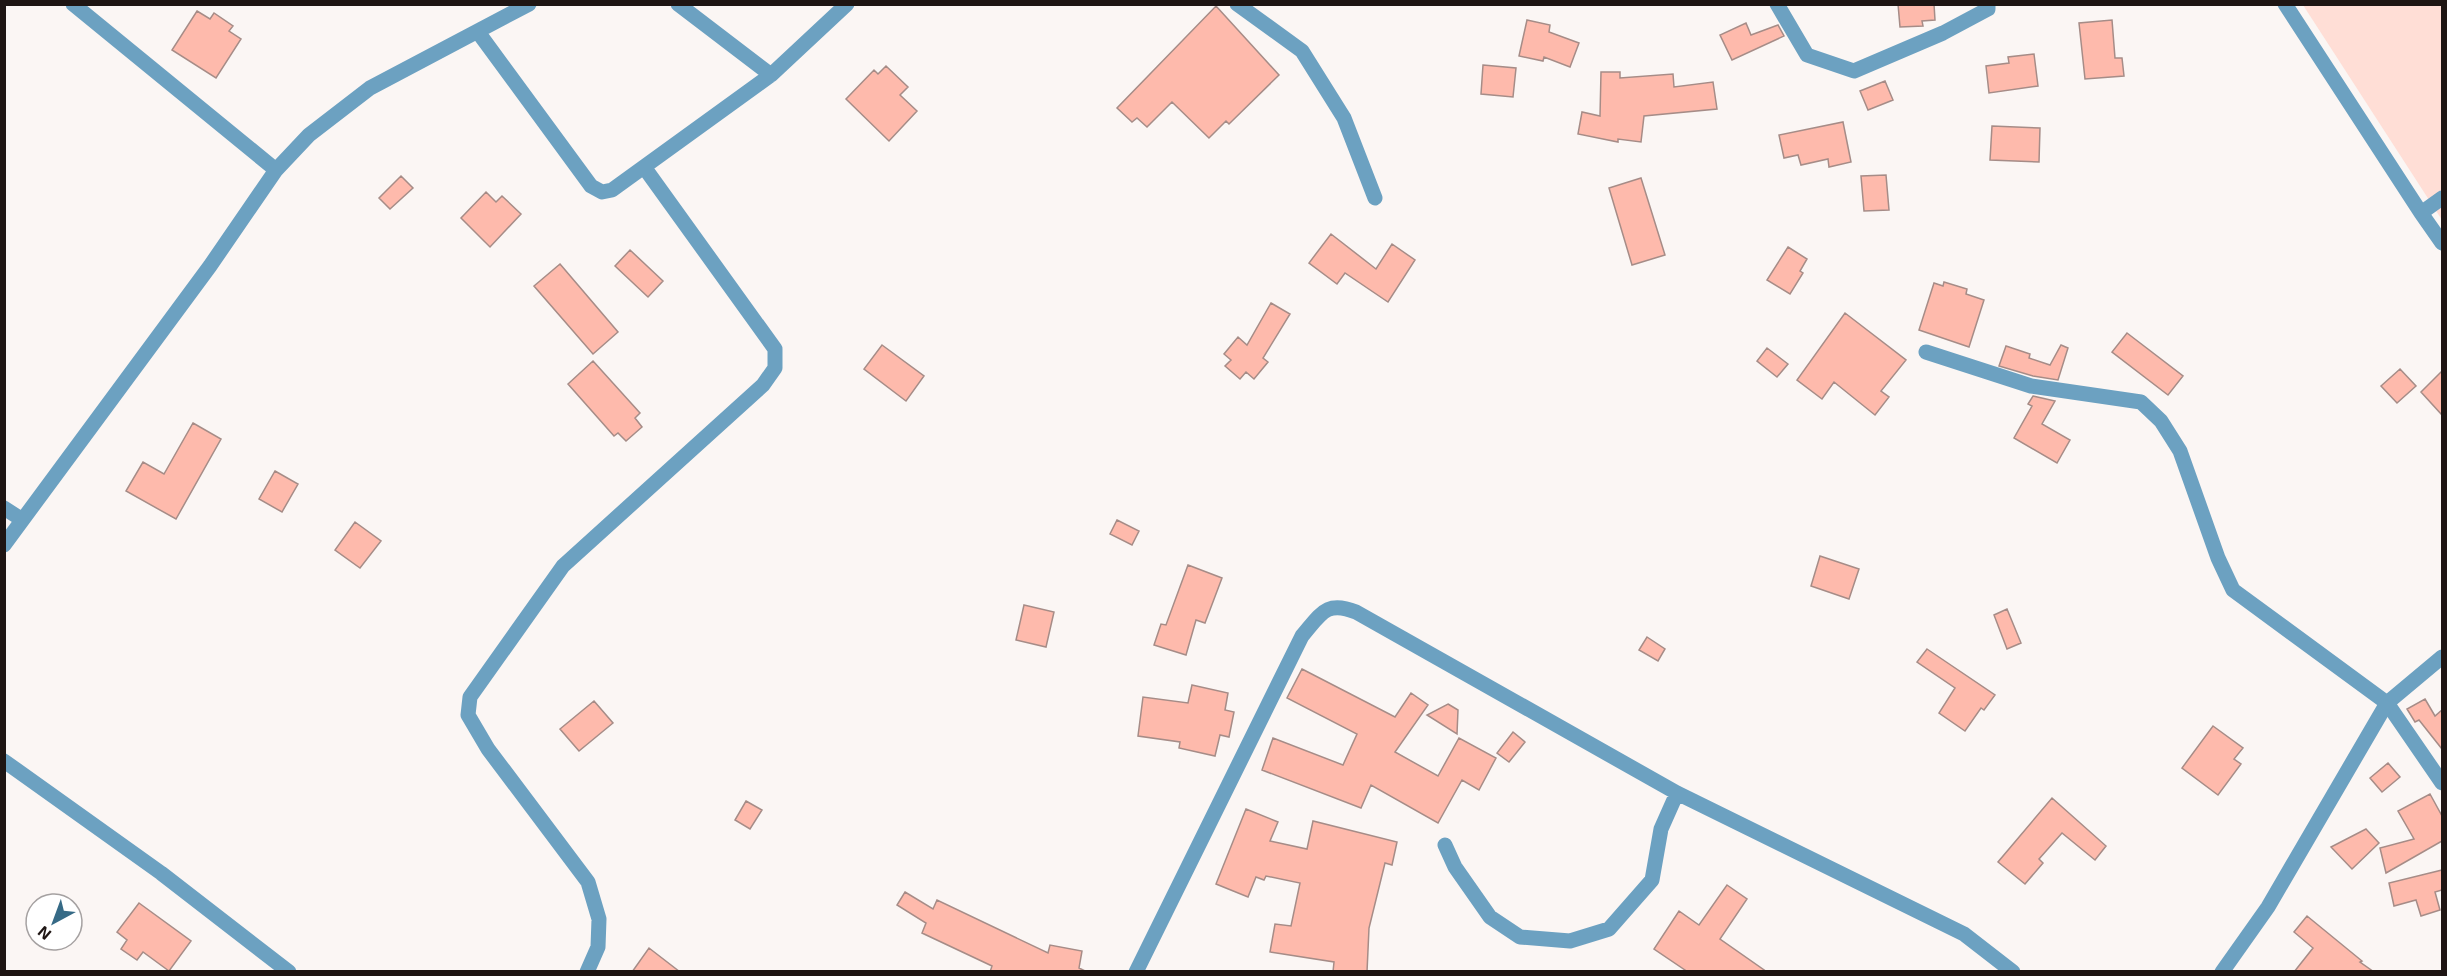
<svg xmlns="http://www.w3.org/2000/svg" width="2447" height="976" font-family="'Exo 2',sans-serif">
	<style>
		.green { fill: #ffded6 }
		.building { fill: #febaac; stroke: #a68c87; stroke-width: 1.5 }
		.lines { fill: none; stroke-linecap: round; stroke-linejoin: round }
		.minor { stroke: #6ca1c1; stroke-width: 15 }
		.tertiary { stroke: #6ca1c1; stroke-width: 15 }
	</style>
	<rect width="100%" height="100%" fill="#fbf6f4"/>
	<path class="green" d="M2303 5H2442V220Z"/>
	<path class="building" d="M1898 4H1934L1935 20 1922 21 1923 26 1900 27Z
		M1216 6 1279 75 1229 124 1226 121 1209 138 1172 102 1147 127 1137 118 1132 122 1117 108Z
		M197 11 210 19 214 13 233 26 229 31 241 39 216 78 172 50Z
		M1527 20 1550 25 1549 32 1579 43 1570 67 1544 57 1543 61 1519 56Z
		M2112 20 2115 58H2122L2124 76 2085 79 2079 23Z
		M1746 23 1751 35 1778 25 1784 36 1732 60 1720 35Z
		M2034 54 2038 86 1989 93 1986 66 2009 63 2008 57Z
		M1483 65 1516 68 1513 97 1481 94Z
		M886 66 908 87 900 95 917 111 889 141 846 99 874 70 878 74Z
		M1601 72H1620V78L1673 74 1674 87 1713 82 1717 109 1644 116 1641 142 1618 139V142L1578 134 1582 112 1600 116Z
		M1885 81 1893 100 1868 110 1860 91Z
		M1843 122 1851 162 1829 167 1828 159 1801 165 1798 155 1784 158 1779 135Z
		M1992 126 2040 128 2039 162 1990 160Z
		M1886 175 1889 210 1864 211 1861 176Z
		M401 176 413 188 390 209 379 198Z
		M1641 178 1665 255 1632 265 1609 188Z
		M486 192 496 202 502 196 521 214 490 247 461 218Z
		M1331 234 1376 269 1392 244 1415 260 1388 302 1345 273 1337 284 1309 263Z
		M1788 247 1807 259 1800 271 1803 273 1790 294 1767 280Z
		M630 250 663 281 648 297 615 266Z
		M560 264 618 332 593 354 534 286Z
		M1944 282 1967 289 1966 294 1984 300 1969 347 1919 330 1934 283 1943 286Z
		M1271 303 1290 314 1263 358 1268 362 1254 379 1246 372 1240 379 1225 366 1231 360 1224 354 1238 337 1247 345Z
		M1845 313 1906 360 1881 391 1889 397 1875 415 1834 382 1822 399 1797 380Z
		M2127 333 2183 376 2168 395 2112 352Z
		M882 345 924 376 906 401 864 369Z
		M2061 345 2068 348 2058 380 2033 376 1999 366 2006 346 2030 354 2029 358 2050 365Z
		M1767 348 1788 364 1777 377 1757 361Z
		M593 361 640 413 635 418 642 427 626 441 618 433 614 436 568 384Z
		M2400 369 2416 386 2397 403 2381 386Z
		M2442 371V415L2421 392Z
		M2033 396 2055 401 2042 424 2070 440 2057 463 2014 438 2032 406 2028 404Z
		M193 423 221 439 176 519 126 491 143 462 164 474Z
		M275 471 298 484 282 512 259 499Z
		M1117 520 1139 531 1132 545 1110 534Z
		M355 522 381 541 360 568 335 550Z
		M1820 556 1859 569 1849 599 1811 586Z
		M1188 565 1222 578 1205 623 1196 620 1186 655 1154 645 1161 624 1166 625Z
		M1024 605 1054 612 1046 647 1016 640Z
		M2007 609 2021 643 2007 649 1994 615Z
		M1647 637 1665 649 1658 661 1639 650Z
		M1927 649 1995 695 1984 710 1981 708 1965 731 1939 713 1955 688 1917 662Z
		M1302 669 1395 717 1411 693 1428 705 1395 752 1438 776 1459 738 1496 758 1479 790 1462 780 1438 823 1371 785 1361 808 1262 770 1273 738 1343 765 1357 734 1287 698Z
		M1192 685 1228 693 1225 710 1234 712 1229 737 1220 735 1215 756 1179 748 1180 742 1138 736 1143 697 1188 703Z
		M2425 699 2435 716 2442 710V749L2419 720 2415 722 2407 709Z
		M594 701 613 723 579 751 560 729Z
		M1448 704 1458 710 1457 734 1427 715Z
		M2213 726 2243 748 2234 759 2241 764 2218 795 2182 768Z
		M1513 732 1525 742 1509 762 1497 753Z
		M2388 763 2400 777 2382 792 2370 778Z
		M2430 794 2442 816V841L2386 873 2380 848 2414 839 2398 811Z
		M2052 798 2106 846 2095 860 2062 833 2039 859 2043 863 2025 884 1998 862Z
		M746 801 762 810 750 829 735 820Z
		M1246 809 1278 822 1270 841 1307 849 1313 821 1397 842 1392 865 1385 863 1369 928 1367 972H1333L1334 962 1270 952 1275 924 1291 926 1300 883 1266 876 1264 880 1256 877 1248 897 1216 884Z
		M2366 829 2379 843 2352 869 2331 847Z
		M2442 870V890L2435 892 2440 910 2421 916 2416 900 2394 906 2389 883Z
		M1727 885 1747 899 1720 939 1767 972H1688L1654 949 1679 911 1699 925Z
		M905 892 933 909 937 900 1048 953 1050 945 1082 951 1079 968 1087 972H990L992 966 922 933 926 923 897 905Z
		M139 903 191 941 169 971 143 952 137 960 121 949 127 940 117 932Z
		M2307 916 2362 961 2360 962 2374 972H2294L2313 948 2294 932Z
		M649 948 680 972H632Z"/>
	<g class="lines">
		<path class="minor" d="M73 4 276 170
			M678 4 771 75
			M1237 4 1302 51 1344 118 1375 198
			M1777 4 1807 55 1854 71 1943 33 1988 9V4
			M2285 4 2421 213 2442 243
			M478 32 591 186 602 192 612 190 771 75 847 4
			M2421 213 2442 198
			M1926 352 2031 386 2141 402 2161 421 2180 451 2218 558 2233 590 2387 703 2442 783
			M4 508 21 519
			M4 545 210 266 276 170 309 135 370 88 529 4
			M4 761 161 873 289 972
			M1445 845 1455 867 1490 917 1520 937 1570 941 1609 929 1652 880 1661 829 1677 793
			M587 972 598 947 599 919 588 882 488 749 468 715 470 697 563 566 763 385 775 368V349L644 167
			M1136 972 1302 636C1321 614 1326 600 1356 612L1677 793 1964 934 2013 972"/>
		<path class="tertiary" d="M2222 972 2268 907 2387 703 2442 657"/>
	</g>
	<rect width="2447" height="976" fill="none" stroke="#1e1513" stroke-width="12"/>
	<g transform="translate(54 922) rotate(221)"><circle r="28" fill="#ffffff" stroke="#a5a1a1" stroke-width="1.5"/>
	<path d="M0-4.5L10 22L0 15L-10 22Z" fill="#366a86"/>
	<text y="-9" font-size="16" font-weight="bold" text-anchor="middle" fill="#1e1513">N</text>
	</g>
</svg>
